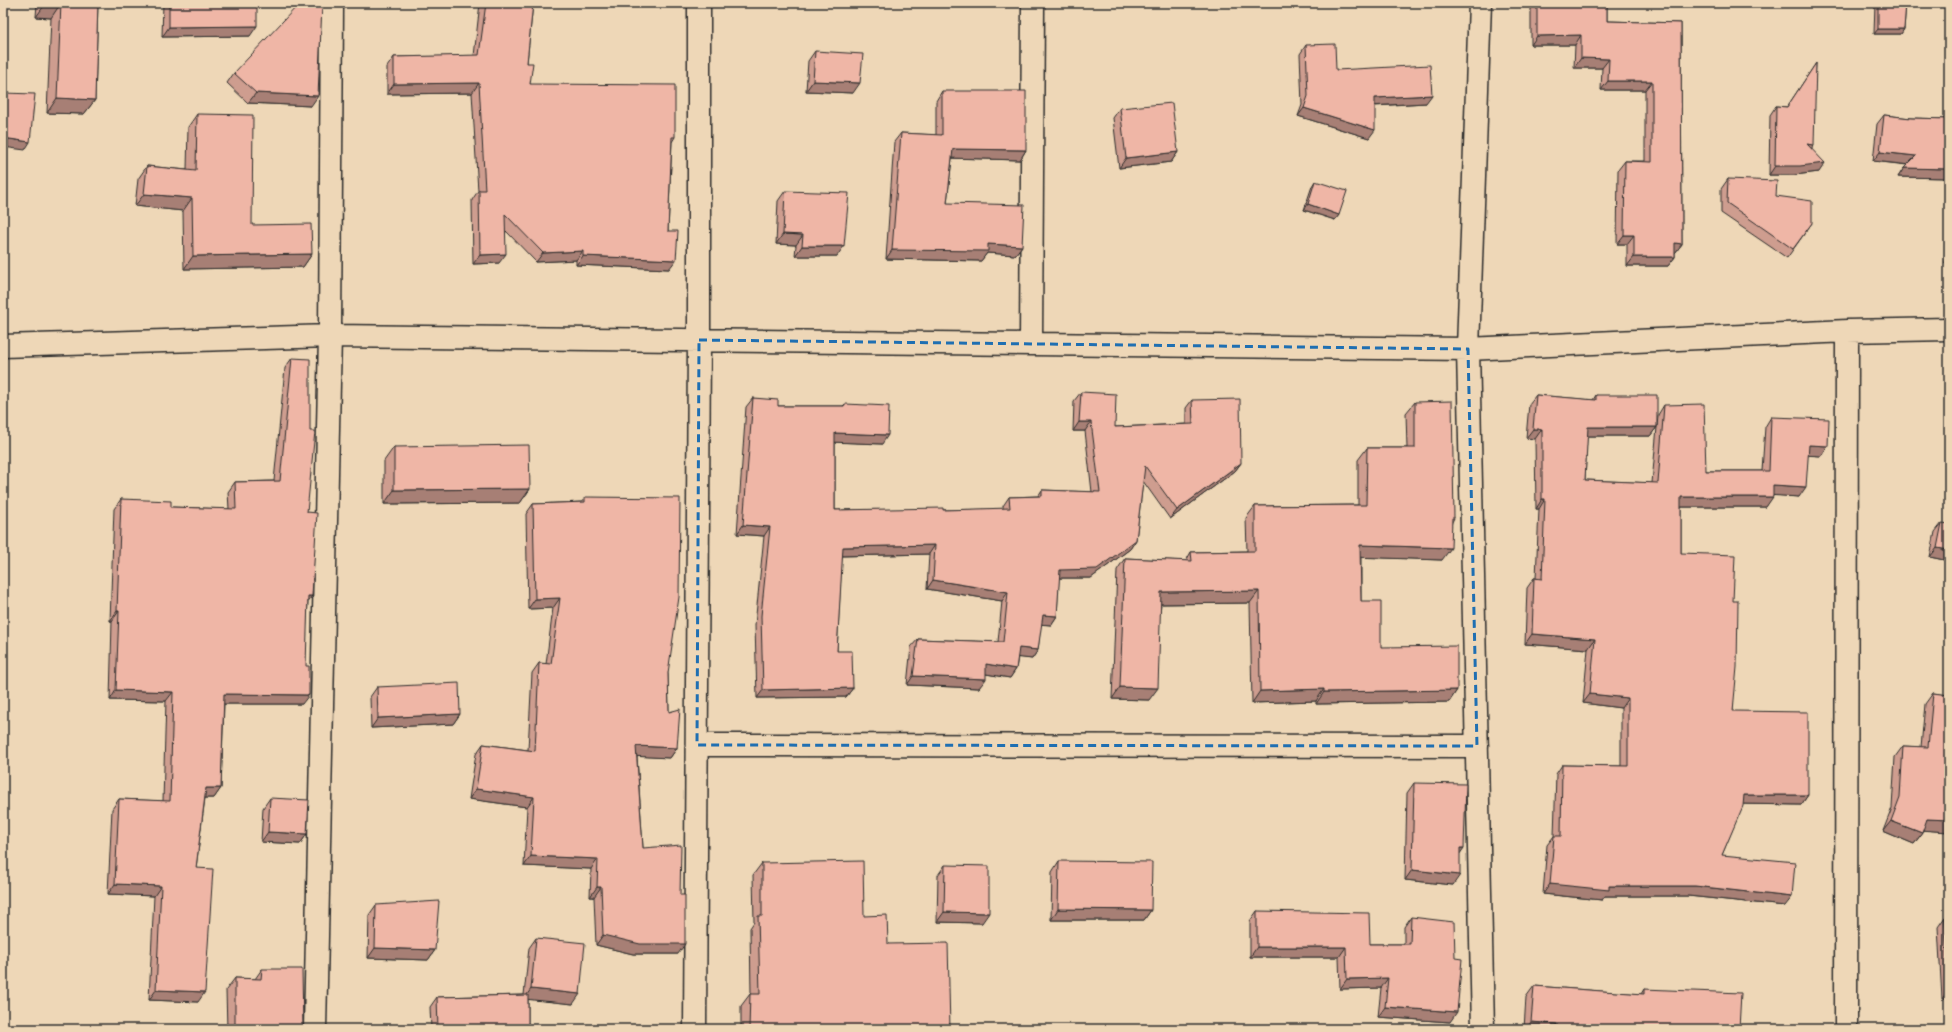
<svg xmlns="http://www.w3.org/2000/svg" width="1952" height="1032" font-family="'Indie Flower',sans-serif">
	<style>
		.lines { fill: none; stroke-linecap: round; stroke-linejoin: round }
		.minor-casing { stroke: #2b2b2b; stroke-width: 25 }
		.minor { stroke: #eed7b7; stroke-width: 22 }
		.wall { fill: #ce9d8f; stroke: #2b2b2b; fill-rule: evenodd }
		.shaded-wall { fill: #a77f74; stroke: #2b2b2b }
		.building { fill: #efb6a6; stroke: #2b2b2b }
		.marked { fill: none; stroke: #1f6fb2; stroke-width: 3; stroke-dasharray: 8 5; stroke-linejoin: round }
	</style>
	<rect width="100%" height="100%" fill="#eed7b7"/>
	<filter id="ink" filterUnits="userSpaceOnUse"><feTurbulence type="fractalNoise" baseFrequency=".025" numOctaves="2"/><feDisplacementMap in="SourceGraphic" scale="8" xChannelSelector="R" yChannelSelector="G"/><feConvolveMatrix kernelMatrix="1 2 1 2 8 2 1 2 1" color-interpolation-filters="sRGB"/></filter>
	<g filter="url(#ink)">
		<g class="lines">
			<g class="minor-casing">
				<path id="minor" d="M1480 3 1468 349 1483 1029
					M1031 344 1033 3
					M3 346 330 336 1468 349 1847 331 1949 329
					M697 745 1477 746
					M315 1029 330 336 332 3
					M695 1029 699 340V3
					M1846 1029 1847 331"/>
			</g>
			<use href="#minor" class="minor"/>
		</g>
		<path class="wall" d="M37 3H98L95 100 84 114 47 113 51 18 36 17Z
			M163 3H257L250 36 162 37Z
			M480 3H533L527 63 530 84 675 137 672 142 668 231 669 269 576 265V260L536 262 506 231 499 263 473 264 472 200 478 191 472 93 387 94V67L394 57 474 56Z
			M1535 3H1607V21L1681 23 1682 244 1675 253V257L1668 266H1627V244H1617L1618 170 1625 161H1645V90H1601L1602 68H1574L1575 45H1531V9Z
			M1875 3H1906L1904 29 1901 34H1874Z
			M1306 45 1336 70 1426 103 1375 106 1369 138 1298 116 1302 105 1300 54Z
			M815 51 853 93 806 91 808 61Z
			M1816 63 1811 149 1819 172 1794 175H1769L1770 115 1776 106 1787 107Z
			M234 73 311 106 248 103 227 83Z
			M942 91 1026 150 1020 160 952 158 947 203 1022 246 1015 255 987 253 981 261 886 259 894 142 901 133 936 135V101Z
			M1120 108 1178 152 1171 162 1119 168 1113 118Z
			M197 114 252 225 312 254 303 267 184 269 183 211 135 206 138 179 147 166 187 170 188 127Z
			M1884 115 1911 118 1949 119V178L1898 177 1904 168 1907 165 1873 161 1877 124Z
			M1728 179 1776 196 1812 223 1787 258 1721 213V189Z
			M1315 181 1339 215 1335 220 1304 210 1312 186Z
			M785 191 837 256H795L796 245 776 244 778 201Z
			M1949 228V263H1945Z
			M292 358 307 512 312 596 308 601 302 704H224L221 788 214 798H205L196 868 198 1002 149 1000 154 896 108 894 112 809 119 799 163 801 166 701 110 700 112 621H110L114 509 121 499 171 507 229 509 228 492 235 482 274 481 285 368Z
			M1081 392 1115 427 1186 424V408L1192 400 1241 463 1235 471 1170 519 1143 481 1136 540 1130 549 1091 578H1059L1057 616 1051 625 1041 624 1038 650 1032 659 1018 657 1016 669 1010 678 986 674 979 688 907 685 911 647 918 639 998 642 1002 601 927 589 929 554 842 556 837 651 853 688 846 697 757 698 755 625 764 536 737 534 746 407 753 398 778 406H843L845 404 882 444 835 442V510H943L1003 509V506L1009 497 1038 496 1042 490 1092 492 1085 431H1073L1074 401Z
			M1536 395 1593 400 1596 395 1657 427 1658 415 1664 405 1706 471H1762L1765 427 1771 417 1828 446 1821 456 1808 455 1799 497 1773 495 1766 507H1681V553L1733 601V711L1808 795 1801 805 1743 804 1722 855 1785 906 1688 896H1605L1602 900 1543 894 1547 845 1554 836 1556 774 1562 765 1621 766V708L1583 703 1588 649 1525 644 1527 588 1534 578H1536L1539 509H1536L1535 439 1526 438 1529 404ZM1657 427 1652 483 1585 480 1587 436H1650Z
			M1415 402 1454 518 1452 522 1442 560 1361 557V601L1381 647 1457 690 1449 702 1316 704V701L1252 703 1250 603 1161 604 1149 700 1112 699 1117 570 1125 558 1186 561 1191 552 1247 551 1246 518 1255 506 1358 505V460L1367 448H1407L1406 413Z
			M394 447 530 489 520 503 384 504V461Z
			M585 497 668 673 669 712 677 748 670 758 637 756 643 848 678 954H633L596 945 594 897H590L591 869 524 866 527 807 469 799 476 754 483 744 528 750 532 673 539 663 546 664 553 608 528 609 526 514 533 504 582 502Z
			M1942 523 1949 561 1930 557 1935 532Z
			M377 687 460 714 453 724 371 728 370 697Z
			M1933 693 1949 695V832L1923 830 1922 833 1914 844 1883 831 1892 808 1895 757 1903 746 1921 747 1925 704Z
			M1414 783 1453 885 1405 880 1407 793Z
			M270 798 307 834 300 844 261 842 263 808Z
			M1059 861 1151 910 1144 920H1051L1052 872Z
			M762 863 864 916 888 944 950 1029H741V1006L750 994H751L750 928 754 922 753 875Z
			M945 865 982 923 937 922 938 875Z
			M376 905 435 950 428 960 368 958 369 915Z
			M1257 911 1370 944H1404V927L1411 917 1450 1022 1378 1017 1381 988 1340 989 1339 957H1250V921Z
			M1945 917 1949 999H1942L1938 927Z
			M536 938 573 1004 528 999V1029H431L430 1007 437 997 524 995 529 948Z
			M262 969 303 1029H227L226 990 235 978 255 979Z
			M1534 986 1641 994 1644 989 1739 1029H1524L1526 997Z"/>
		<path class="shaded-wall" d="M46 3H61L51 18 36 17Z
			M257 26 250 36 162 37 169 27Z
			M1878 29H1904L1901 34H1874Z
			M1581 35 1575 45H1531L1537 36Z
			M1581 58 1609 59 1602 68H1574Z
			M813 81 860 83 853 93 806 91Z
			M1608 81H1652L1645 90H1601Z
			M479 83 472 93 387 94 394 84Z
			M256 93 318 96 311 106 248 103Z
			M1432 95 1426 103 1369 106 1375 98Z
			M57 98 95 100 84 114 47 113Z
			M1304 108 1375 130 1369 138 1298 116Z
			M3 138 30 142 25 150 3 147Z
			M1807 144 1814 145 1807 154Z
			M953 149 1026 150 1020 160 947 158Z
			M1178 152 1171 162 1119 168 1126 158Z
			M1880 152 1916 156 1910 165 1873 161Z
			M1825 163 1819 172 1794 175H1769L1775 166Z
			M1904 168 1949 169V178L1898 177Z
			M144 194 192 198 183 211 135 206Z
			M1308 204 1339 215 1335 220 1304 210Z
			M783 234 803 235 796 245 776 244Z
			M1624 235H1634L1627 244H1617Z
			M1675 243 1682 244 1675 253H1668Z
			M988 244 1022 246 1015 255 987 253 981 261 886 259 892 250Z
			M802 246H844L837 256H795Z
			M583 251 576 260 536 262 543 253Z
			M312 254 303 267 184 269 193 256Z
			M506 254 499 263 473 264 480 255Z
			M583 256 676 260 669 269 576 265Z
			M1634 257H1675L1668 266H1627Z
			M1949 257V263H1945Z
			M1079 422H1091L1085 431H1073Z
			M1588 427H1657L1650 436H1581Z
			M1533 429H1542L1535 439 1526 438Z
			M835 433 888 435 882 444 829 442Z
			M1809 445 1828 446 1821 456 1802 455Z
			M1241 463 1235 471 1170 519 1177 510Z
			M1773 485 1806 487 1799 497 1766 495Z
			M530 489 520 503 384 504 394 490Z
			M1681 497H1773L1766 507H1675Z
			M1542 499H1545L1539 509H1536Z
			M743 525 770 527 764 536 737 534Z
			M1136 540 1130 549 1091 578H1054L1060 570Z
			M935 545 929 554 837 556 843 547Z
			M1360 545 1451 548 1442 560 1352 557Z
			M1937 548 1949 550V561L1930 557Z
			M933 580 1008 592 1002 601 927 589Z
			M1259 591 1250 603 1153 604 1161 592Z
			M308 596H312L305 606Z
			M560 598 553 608 528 609 535 599Z
			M117 611H119L112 621H110Z
			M1043 615 1057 616 1051 625 1036 624Z
			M1532 634 1595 639 1588 649 1525 644Z
			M1019 648 1038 650 1032 659 1013 657Z
			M986 664 1016 669 1010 678 980 673Z
			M913 676 986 679 979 688 907 685Z
			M1120 687 1158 688 1149 700 1112 699Z
			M853 688 846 697 757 698 763 690Z
			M1324 689 1316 701 1252 703 1260 691Z
			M116 690 173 692 166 701 110 700Z
			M1457 690 1449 702 1316 704 1324 692Z
			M224 694 309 695 302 704H217Z
			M1590 694 1628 698 1621 708 1583 703Z
			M460 714 453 724 371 728 378 718Z
			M636 746 677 748 670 758 629 756Z
			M206 788H221L214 798H199Z
			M476 789 534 797 527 807 469 799Z
			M1744 795H1808L1801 805 1737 804Z
			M1927 819 1949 820V832L1919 830Z
			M1891 821 1922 833 1914 844 1883 831Z
			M268 832 307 834 300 844 261 842Z
			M1460 848H1464L1457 858Z
			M531 856 598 859 591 869 524 866Z
			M1412 870 1460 875 1453 885 1405 880Z
			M115 884 161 886 154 896 108 894Z
			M1550 884 1609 886H1695L1792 897 1785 906 1688 896H1605L1602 900 1543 894Z
			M597 887H601L594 897H590Z
			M1058 909 1151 910 1144 920H1051Z
			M944 912 989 913 982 923 937 922Z
			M603 935 685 944 678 954H633L596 945Z
			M1257 947H1346L1339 957H1250Z
			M375 948 435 950 428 960 368 958Z
			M1388 978 1381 988 1340 989 1347 979Z
			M531 989 580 994 573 1004 524 999Z
			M1949 989V999H1942Z
			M156 990 205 992 198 1002 149 1000Z
			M1385 1007 1457 1012 1450 1022 1378 1017Z
			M1531 1022 1557 1024 1553 1029H1526Z"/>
		<path class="building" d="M61 3H98L95 100 57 98Z
			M169 3H257V26L169 27Z
			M486 3H533L527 63H533L530 84 675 85V137H672L668 231H678L676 260 583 256V251L543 253 505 214 506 254 480 255 479 190H485L479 83 394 84V57L479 55Z
			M1537 3H1607V21L1681 23 1682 244 1675 243V257H1634V235H1624L1625 161 1652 162V81H1608L1609 59 1581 58V35L1537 36Z
			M1878 3H1906L1904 29H1878Z
			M299 4 322 5 318 96 256 93 234 73Z
			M1335 44 1336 70 1430 65 1432 95 1375 98V130L1304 108 1308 96 1306 45Z
			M815 51 863 54 860 83 813 81Z
			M1816 63 1814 145 1807 144 1825 163 1800 166H1775L1776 106 1787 107Z
			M942 91H1026V150L953 149 947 203 1024 205 1022 246 988 244V251L892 250 901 133 942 135Z
			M3 93 35 94 30 142 3 138Z
			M1172 103 1178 152 1126 158 1120 108Z
			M197 114 253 115 252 225 311 224 312 254 193 256 192 198 144 194 147 166 196 171Z
			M1884 115 1911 118 1949 119V169L1904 168 1916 156 1880 152Z
			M1728 179 1777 181 1776 196 1812 201V223L1793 249 1727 203Z
			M1315 181 1347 191 1339 215 1308 204Z
			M785 191 849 193 844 246H802L803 235 783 234Z
			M292 358 310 359V431H315L307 512 317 513 312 596H308L306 666H309V695L224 694 221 788H206L196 868 213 869 205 992 156 990 161 886 115 884 119 799 170 801 173 692 116 690 119 611H117L121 499 171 501V507L236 509 235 482 280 481Z
			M1081 392 1116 394 1115 427 1193 424 1192 400 1240 399 1241 463 1177 510 1145 466 1136 540 1097 569 1060 570 1057 616 1043 615 1038 650 1019 648 1016 669 986 664V679L913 676 918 639 1003 642 1008 592 933 580 935 545 843 547 837 651H852L853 688 763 690 761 616 770 527 743 525 753 398 778 400V406H844L845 404 889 406 888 435 835 433V510L943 508V510L1010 508 1009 497 1042 496V490L1100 492 1091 422H1079Z
			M1536 395 1596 400V395H1657V427H1588L1585 480 1658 483 1664 405 1704 404 1706 471H1769L1771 417 1829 419 1828 446 1809 445 1806 487 1773 485V497H1681V553L1735 555 1733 601H1738L1737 667 1733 711 1808 712V795H1744L1743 806 1722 855 1795 862 1792 897 1695 886H1609V890L1550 884 1554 836H1561L1562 765 1628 766V698L1590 694 1595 639 1532 634 1534 578 1542 579 1545 499H1542V429H1533Z
			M1452 401 1454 518H1452L1451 548 1360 545 1361 601H1381V647L1457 646V690L1324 692V689L1260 691 1259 591 1161 592 1158 688 1120 687 1125 558 1192 561 1191 552 1255 551V506L1366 505 1367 448H1415V402Z
			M529 445 530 489 394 490V447Z
			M585 497 680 498 679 597 668 673 669 712 680 709 677 748 636 746 643 848 681 845 680 895H685V944H640L603 935 601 887H597L598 859 531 856 534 797 476 789 483 744 535 751 539 663 551 664 560 598 535 599 533 504 585 502Z
			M1942 523 1949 524V550L1937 548Z
			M459 683 460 714 378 718 377 687Z
			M1933 693 1949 695V820L1927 819 1922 833 1891 821 1900 797 1903 746 1928 747Z
			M1414 783 1466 784 1464 848H1460V875L1412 870Z
			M270 798 309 800 307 834 268 832Z
			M863 861 864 916 887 915 888 944 948 943 950 1029H749L750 994H760L758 916H762V863Z
			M1059 861 1152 862 1151 910 1058 909Z
			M945 865 989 866V913L944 912Z
			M439 901 435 950 375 948 376 905Z
			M1257 911 1369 913 1370 944H1410L1411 917 1454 922 1455 958 1462 959 1457 1012 1385 1007 1388 978 1347 979 1346 947H1257Z
			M1945 917H1949V989Z
			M536 938 585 943 580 994 531 989Z
			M262 969H302L303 1029H235V978L261 979Z
			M1534 986 1644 994V989L1741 993 1739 1029H1557V1024L1531 1022Z
			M528 995V1029H438L437 997Z"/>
	</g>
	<path class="marked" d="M699 340 1468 349 1477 746 697 745Z"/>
	<rect width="1952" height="1032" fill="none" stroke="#eed7b7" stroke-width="16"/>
	<rect x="8" y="8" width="1936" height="1016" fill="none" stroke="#2b2b2b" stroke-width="1.5" filter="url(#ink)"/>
</svg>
